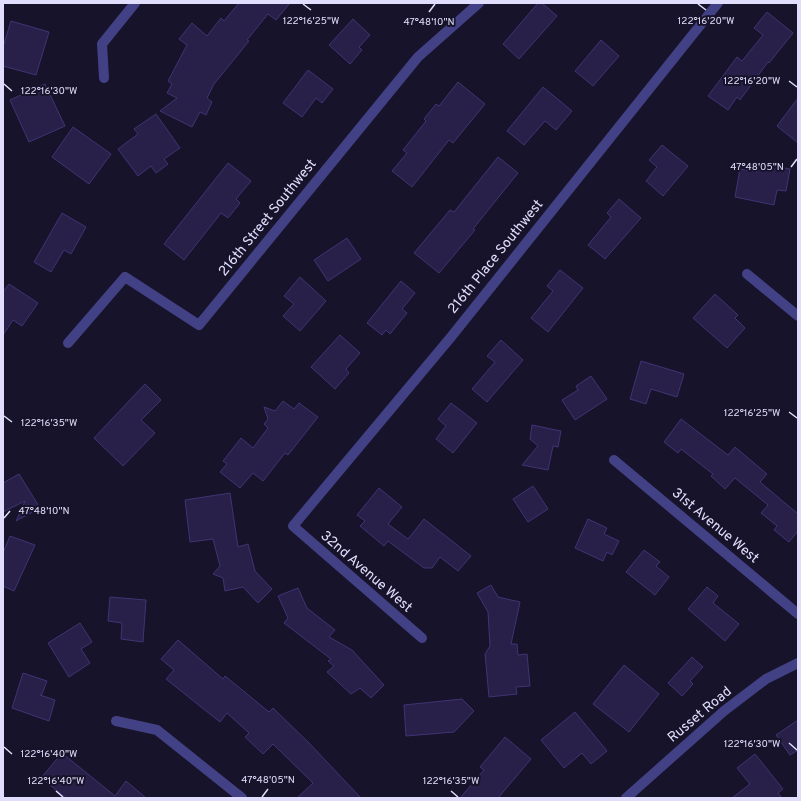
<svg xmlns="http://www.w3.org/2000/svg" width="801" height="801" font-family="Overpass,sans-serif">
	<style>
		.building { fill: #282049; stroke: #403474 }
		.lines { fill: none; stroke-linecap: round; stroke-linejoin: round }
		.street { stroke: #434185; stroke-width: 10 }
		.ticks { fill: none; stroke: #e1defd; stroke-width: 1.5 }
		.labels { text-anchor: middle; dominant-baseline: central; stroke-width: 4; stroke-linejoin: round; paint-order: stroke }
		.street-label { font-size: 14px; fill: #e1defd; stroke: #17132a }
		.ticks-label { font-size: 10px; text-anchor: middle; fill: #e1defd; stroke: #17132a; stroke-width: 4; stroke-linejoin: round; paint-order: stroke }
	</style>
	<rect width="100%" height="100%" fill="#17132a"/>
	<path class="building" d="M239 3H290L276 20 268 14 247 40 249 41 214 84 207 98 212 102 206 115 200 112 192 127 160 111 177 98 167 93 172 84 168 81 187 45 179 39 192 23 207 36 221 18 224 21Z
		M538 3H542L557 16 519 59 503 44Z
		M767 12 793 33 769 63 768 62 740 100 737 97 728 110 708 96 737 57 742 61 763 35 754 28Z
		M353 19 370 35 359 47 362 50 350 64 329 45Z
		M11 21 49 32 36 75 3 66V47Z
		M601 40 619 56 593 86 575 71Z
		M308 70 333 89 322 103 316 98 302 117 283 103Z
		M458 82 485 104 453 143 449 140 412 187 392 171 407 153 403 150 426 121 424 119 436 104 439 106Z
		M45 84 65 126 29 142 10 100Z
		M543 87 572 111 556 130 545 121 524 145 507 131Z
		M798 98V143L777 126Z
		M156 114 180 148 164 159 168 164 156 173 151 166 138 176 118 149 138 134 134 129Z
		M73 127 111 154 89 184 52 157Z
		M662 145 688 166 663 196 646 181 657 167 649 160Z
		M498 157 518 173 473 229 475 230 439 273 414 253 450 210 454 212Z
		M228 163 251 181 236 199 240 203 228 218 221 213 184 260 164 244Z
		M758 163 790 169 786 191 777 190 774 205 735 197 740 169 757 172Z
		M619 199 641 218 605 259 588 245 611 217 607 213Z
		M62 213 86 227 71 254 64 250 51 272 34 262Z
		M347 238 361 259 328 281 314 260Z
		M560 270 583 288 548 332 531 318 553 291 547 286Z
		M300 277 326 301 300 331 283 316 294 304 284 296Z
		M401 281 415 293 402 309 407 313 390 334 386 330 382 335 367 323Z
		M9 284 38 303 22 326 13 320 3 335V292Z
		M715 294 738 315 735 318 745 328 727 348 693 318Z
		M340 335 360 353 346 369 349 373 335 389 311 367Z
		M501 340 523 360 487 402 472 389 495 362 487 356Z
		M641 361 684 374 677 397 651 389 646 404 630 399Z
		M591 376 607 399 575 420 562 400 578 390 576 386Z
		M145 384 161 400 141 420 155 433 123 466 94 438Z
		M283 401 294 409 299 403 318 417 288 455 285 453 263 481 253 473 240 488 220 472 227 464 223 461 241 438 253 448 268 428 264 424 268 419 264 407 275 411Z
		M451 403 477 423 453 453 436 439 446 426 438 419Z
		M681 419 728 455 735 447 767 474 760 482 798 514V531L789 542 774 530 777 526 761 513 768 505 735 478 725 489 711 476 713 474 681 449 678 453 664 442Z
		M532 425 561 431 558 447 553 446 548 470 522 465 538 446 530 439Z
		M19 474 40 508 16 521 25 501 3 512V483Z
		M533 486 548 509 528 522 513 499Z
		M379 488 402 507 388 524 408 539 424 519 471 556 458 571 440 557 432 568H424L388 541 384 546 360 526 365 521 357 515Z
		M230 493 238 547 248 544 255 571 272 589 258 603 243 587 225 591 223 578 213 574 220 566 213 539 190 542 185 500Z
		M588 519 607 528 604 534 619 541 612 555 607 552 603 561 575 548Z
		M10 536 35 545 14 591 3 586V553Z
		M644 550 660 562 656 566 669 577 655 595 626 572Z
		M491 585 498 597 520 602 511 644H517L518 655 527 654 530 686 516 687 517 694 489 697 485 654 490 646 488 612 477 593Z
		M707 587 718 596 713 603 739 624 725 641 688 609Z
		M298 588 307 608 335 630 329 637 352 650 384 685 371 698 360 688 351 694 327 672 334 666 328 661 331 659 284 623 288 618 278 596Z
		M110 597 146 600 143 642 121 639 122 623 108 621Z
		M80 623 92 642 81 649 90 663 69 677 48 643Z
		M178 640 223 679 225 676 269 712 273 708 309 743 361 798H297L313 783 273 744 263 754 245 737 249 733 227 713 220 722 166 679 174 670 161 659Z
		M692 657 703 667 690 681 693 684 682 696 668 683Z
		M624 665 659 694 629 732 593 704Z
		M23 673 47 681 42 694 40 695 55 700 49 721 12 708Z
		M462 699 474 711 454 732 406 736 404 705Z
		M575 712 607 751 591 764 582 753 564 768 541 740Z
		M798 720V750L790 755 776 735Z
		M505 737 531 759 498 798H460L484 770 480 767Z
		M62 753 115 796 126 781 146 798H66L41 778Z
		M755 754 783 789 778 793 782 798H732L750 784 737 768Z"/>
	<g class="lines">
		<path class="street" d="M104 78 102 44 135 3
			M747 274 798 316
			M68 343 125 277 199 325 418 57 479 3
			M614 460 798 614
			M422 638 293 526 451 337 718 3
			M116 721 157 730 242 798
			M626 798 724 711 766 679 798 663"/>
	</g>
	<path class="ticks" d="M303 4 311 10M698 4 706 10M429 12 435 4M789 81 797 87M4 84 12 91M791 167 797 159M789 412 797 418M4 416 12 422M4 518 10 511M789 743 797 750M4 747 12 754M56 791 63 797M451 791 458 797M262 797 268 789"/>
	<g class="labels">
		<g class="street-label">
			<text transform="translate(268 218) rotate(-51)">216th Street Southwest</text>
			<text transform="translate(496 257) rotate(-51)">216th Place Southwest</text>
			<text transform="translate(715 526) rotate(40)">31st Avenue West</text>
			<text transform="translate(366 572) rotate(41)">32nd Avenue West</text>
			<text transform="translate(700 715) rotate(-40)">Russet Road</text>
		</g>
	</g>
	<g class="ticks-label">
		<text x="311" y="24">122°16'25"W</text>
		<text x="706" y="24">122°16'20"W</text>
		<text x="429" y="25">47°48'10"N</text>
		<text x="752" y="84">122°16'20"W</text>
		<text x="49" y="94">122°16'30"W</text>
		<text x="757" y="170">47°48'05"N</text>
		<text x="752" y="416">122°16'25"W</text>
		<text x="49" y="426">122°16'35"W</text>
		<text x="44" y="514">47°48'10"N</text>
		<text x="752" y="747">122°16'30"W</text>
		<text x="49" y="757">122°16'40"W</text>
		<text x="268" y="783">47°48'05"N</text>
		<text x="56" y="784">122°16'40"W</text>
		<text x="451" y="784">122°16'35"W</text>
	</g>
	<rect width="801" height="801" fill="none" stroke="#e1defd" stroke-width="8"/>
</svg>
